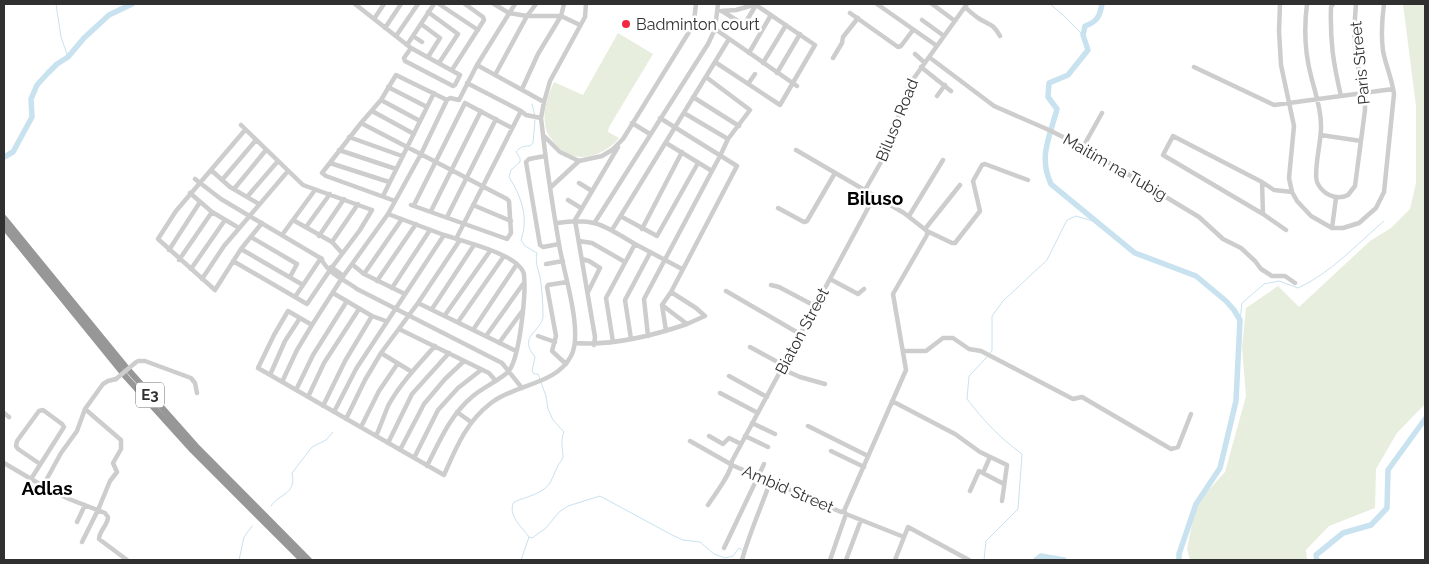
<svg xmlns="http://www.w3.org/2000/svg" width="1429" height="564" font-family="Raleway,sans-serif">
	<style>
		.green { fill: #e7eede }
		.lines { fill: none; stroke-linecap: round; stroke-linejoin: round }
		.stream { stroke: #c9e2ef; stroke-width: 1 }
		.river { stroke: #c9e2ef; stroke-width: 5.5 }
		.minor { stroke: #cdcdcd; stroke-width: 4.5 }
		.highway { stroke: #979797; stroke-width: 6 }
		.minor-bridge { stroke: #cdcdcd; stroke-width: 4.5 }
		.poi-dot { fill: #f12940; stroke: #fff; stroke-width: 2 }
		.labels { text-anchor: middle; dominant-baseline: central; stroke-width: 5; stroke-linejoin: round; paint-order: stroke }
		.shield { fill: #fff; stroke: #6e6e6e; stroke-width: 1 }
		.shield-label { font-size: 15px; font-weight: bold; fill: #303030 }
		.poi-label { font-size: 16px; fill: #303030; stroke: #fff; text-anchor: start }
		.street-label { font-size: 16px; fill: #303030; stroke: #fff }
		.quarter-label { font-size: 19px; font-weight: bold; fill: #000; stroke: #fff }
	</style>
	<rect width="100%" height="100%" fill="#fff"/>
	<path class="green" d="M1403 4H1425V404L1397 433 1376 469 1375 508 1329 526 1306 550 1307 560H1190L1187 549 1196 504 1225 472 1246 396 1242 347 1246 308 1278 286 1299 307 1370 241 1391 228 1410 209 1416 183V106Z
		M618 33 653 54 609 127 608 132 619 138C602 159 571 166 553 141 551 138 548 135 547 132 541 115 547 97 554 82L583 95Z"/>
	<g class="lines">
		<path class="stream" d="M56 4 61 37 68 57
			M1050 4 1064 16 1083 35
			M532 104 535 116
			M1240 320 1242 303 1264 284 1279 281 1298 288C1331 273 1357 244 1384 221
			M990 353 992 351V316L1003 301 1047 260 1067 220 1076 216 1096 222
			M271 506C278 494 297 495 292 473L312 447 326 440 333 432
			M529 537 532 538 546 528 559 512 568 506 600 496 672 535 683 540 700 542 714 554 725 558 733 556 739 548 742 550
			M239 560 244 537 252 526
			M521 560 529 537C522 527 507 515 514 502 525 497 543 494 550 483 554 475 557 465 563 458 563 448 560 441 564 432L553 420 548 409 546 396 538 374H534L532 371 535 357C517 335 542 332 543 316 543 303 542 289 540 277 538 269 535 262 537 253L525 246 521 240C529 217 521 196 509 177L511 170 520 162V158L516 152C520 147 523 146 530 146L533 143 535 120
			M984 560 986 541 1018 509 1022 454C999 437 984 421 967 399L969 376 987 357"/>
		<path class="river" d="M1102 4C1100 16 1097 22 1085 26L1083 35 1088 50 1068 75 1049 83 1048 97 1057 109C1050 136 1038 157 1051 184L1135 253 1196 276 1226 301 1234 310 1240 320 1236 401 1220 468 1196 504 1179 554V560
			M4 157 13 152 32 117 31 99 37 85 48 73 57 64 68 57 84 38 109 15 132 4
			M1036 560 1041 556 1064 560
			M1317 560 1316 555 1343 533 1371 525 1387 508 1388 470 1425 419"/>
		<path class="minor" d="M355 4 411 48 460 75 455 85 453 86 405 61 404 58 411 48
			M439 4 478 30
			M494 4 509 13 527 16H561L580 25
			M515 4 477 65 544 102
			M586 4 585 17 550 81 544 102 541 118 543 135 560 152 579 161 602 156 612 150 623 139 689 32 694 21 696 4
			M877 4 937 46
			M932 4 955 21
			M1280 4 1279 31 1281 65 1294 126 1289 178 1292 192 1297 201 1311 216 1332 228H1343L1359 223 1376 208 1384 192 1394 94C1392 79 1386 66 1383 51 1381 36 1382 19 1384 4
			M1307 4C1304 27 1305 53 1311 76 1315 92 1321 108 1321 125 1322 139 1313 171 1317 182 1322 194 1336 201 1348 195L1355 186 1365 110V93L1356 59 1354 31 1356 4
			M1333 4 1331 7C1330 41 1333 62 1341 96
			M965 7C969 11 974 15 978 18 989 25 993 23 1000 36
			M721 11 736 10 757 4
			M428 12 458 34 439 63
			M850 13 898 47 901 46 913 30
			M374 19 384 4
			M922 20 944 36
			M694 21 715 29 797 86
			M421 24 440 38 428 57
			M385 28 401 4
			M396 36 418 4
			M413 36 422 42
			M407 45 434 4
			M749 53 771 15
			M915 54 925 63
			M929 57 994 106 1049 130 1083 147 1199 217 1223 239 1241 248 1255 261 1261 269 1272 276H1285L1295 283
			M833 58 842 43 843 37 858 18
			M715 62 780 105 815 45 756 5 744 25 722 11
			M763 63 786 25
			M921 67 951 91
			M1194 67 1274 105 1393 89
			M452 70 484 20 483 17 465 4
			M777 73 800 34
			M495 75 527 16 536 4
			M748 84 755 74
			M388 87 427 107
			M522 89 538 54 561 16 564 4
			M937 96 945 85
			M693 97 739 126
			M381 100 420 121
			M465 103 512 128
			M372 111 414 134
			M521 111 526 115 541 118
			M684 113 728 139
			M660 118 737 166 671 292 662 305 666 331
			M361 123 507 199 509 201 511 233 507 239 411 205
			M632 123 650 134
			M245 130 176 211 158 239 215 290 241 249 262 223
			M1321 135 1361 141
			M349 137 402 156
			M666 143 712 171
			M1083 147 1102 113
			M339 150 396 169
			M796 150 904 213 927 231 952 243H955L980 211 973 181 982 165 985 164 1028 180
			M545 156 529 159 526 162 540 245 543 247 559 244
			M330 163 389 182
			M211 170 230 187 259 204
			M195 179 221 199 322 259
			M222 180 256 140
			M1262 182 1274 190 1292 192
			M579 183 592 191
			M551 187 579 161
			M234 189 266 150
			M865 190 892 143 902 102 909 85 967 4
			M190 193 212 212 239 228
			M383 196 434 93
			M247 197 278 161
			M568 200 581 208
			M395 201 326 176 322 173 361 123 381 100 396 75 447 100
			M414 205 465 103
			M473 205 511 221
			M778 208 804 222 807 221 835 173
			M431 211 481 111
			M1263 214 1262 182 1173 136 1163 155 1263 214 1286 230
			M909 216 943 160
			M447 217 496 119
			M622 217 657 236 698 163
			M293 220 332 242 342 253
			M595 222 708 44 715 29 718 4
			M557 223C594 217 603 225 635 244L606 298 613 342
			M306 227 330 194
			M1332 228 1336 198
			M642 229 682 152
			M925 229 960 185
			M612 230 729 39
			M282 235 315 190
			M319 236 344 199
			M251 237 297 264 290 277
			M456 239 521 111 467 83
			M579 241 592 243 625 262
			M332 242 358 204
			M635 244 682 269
			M241 249 303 285
			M169 250 200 202
			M321 258C327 273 345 280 357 289L502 363 522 388
			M582 259 589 261 600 268 588 292
			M179 260 212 212
			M233 261 307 304 330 270 360 230 372 210 303 185 241 125
			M546 264 563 261
			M353 265 364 274 405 294
			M331 267 341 274 342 278
			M191 269 225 220
			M364 274 402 219
			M202 279 224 246 288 171
			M830 279 858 294 864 289
			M377 281 416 224
			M771 285 779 287 815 306
			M392 288 430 230
			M726 291 800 334
			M671 292 696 308 705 316 687 324
			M333 293 372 316 386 321
			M295 297 321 258
			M418 303 516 351
			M432 309 474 245
			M445 315 490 251
			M458 322 504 256
			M312 325 288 311 274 335 258 368 444 475C456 448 466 422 491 403 515 384 556 385 571 356 584 332 563 271 559 244 553 208 547 171 543 135
			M399 329 489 373 495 380
			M473 330 517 264
			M486 336 523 284
			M538 336 555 342
			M648 336 644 299 720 156 728 139 750 110 706 77
			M631 339 625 300 650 253
			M499 343 523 310
			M575 343C613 346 652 336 687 324L662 305
			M594 345 595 337 575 220 618 147
			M750 347 783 365
			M904 351H926L943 338H953L969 349 981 351 1073 399 1082 397 1171 449 1178 447 1191 414
			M381 353 412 372
			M135 363 138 361H145L191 378 195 383 197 393
			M566 364 552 351 556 336 547 287 548 285 567 282
			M782 369 800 377 825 384
			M270 375 285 341 300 318
			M729 376 767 397
			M282 382 297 350 312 325 342 278 388 214 421 154 447 100 450 98 459 100 477 65
			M296 390 313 355 347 301
			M720 393 758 413
			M308 397 324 363 359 309
			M892 401 955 434 980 452 1007 465 1002 501
			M323 406 345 361 372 316
			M334 412 356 369 444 235 388 214
			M457 412 471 422
			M4 413 9 417
			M346 419 365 380 381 353 418 303 460 240
			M752 423 775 434
			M808 426 868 456
			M361 427 379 391 398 363
			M376 436C380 427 384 416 388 406 400 384 418 365 435 346
			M709 436 723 444 729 438 741 444
			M745 436 768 447
			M690 441 734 466 841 512 844 511
			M388 443 412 394 449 353
			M400 450 424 404 445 379 464 361
			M831 451 864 467
			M414 458 438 410 458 388 481 370
			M4 463 43 486 69 499 105 513 108 517C108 525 99 531 99 539L127 560
			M427 466C440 440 451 414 473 396 484 387 498 381 508 372 520 359 526 293 524 275 524 271 521 268 518 265 505 252 463 241 444 235
			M983 473 990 457
			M31 479 64 427 62 424 43 410 39 411 17 441 16 446 18 449 40 464
			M43 486 61 453 77 431 85 409 103 384 108 381 116 379
			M970 491 979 471 1002 483
			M708 505C715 494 732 473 732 461L874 197
			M844 511 906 370 893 294 927 235V231
			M844 511 846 514 904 537
			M77 522 85 505
			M82 542 98 510 110 481 117 472 113 463 121 449V440L85 409
			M724 548 764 464
			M742 560C749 534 761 508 770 482
			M830 560 846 514
			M846 560 861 520
			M895 560 908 527 969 560"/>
		<path class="highway" d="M4 218 125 366 196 446 309 560
			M4 227 126 377 192 450 302 560"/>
		<path class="minor-bridge" d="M116 379 135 363"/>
	</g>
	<circle class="poi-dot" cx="626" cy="24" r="5"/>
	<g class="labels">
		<rect class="shield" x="136" y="382.5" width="28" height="25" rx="4"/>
		<g class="shield-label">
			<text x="150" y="395">E3</text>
		</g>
		<g class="poi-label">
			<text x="636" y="24">Badminton court</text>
		</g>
		<g class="street-label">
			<text transform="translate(1360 63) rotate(-96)">Paris Street</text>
			<text transform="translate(897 120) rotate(-68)">Biluso Road</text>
			<text transform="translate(1115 167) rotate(30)">Maitim na Tubig</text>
			<text transform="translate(802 331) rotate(-62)">Biaton Street</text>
			<text transform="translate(788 489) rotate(23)">Ambid Street</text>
		</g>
		<g class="quarter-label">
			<text x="875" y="198">Biluso</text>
			<text x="47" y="488">Adlas</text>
		</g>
	</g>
	<rect width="1429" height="564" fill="none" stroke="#303030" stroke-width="10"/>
</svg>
